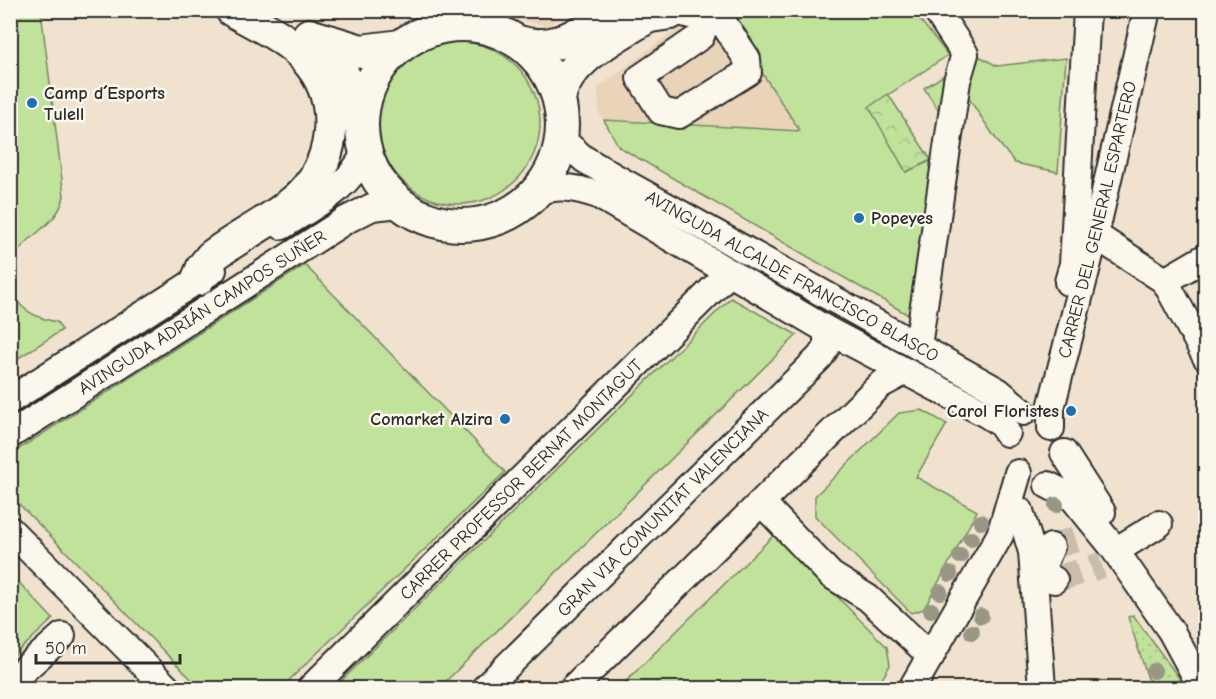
<svg xmlns="http://www.w3.org/2000/svg" width="1216" height="699" font-family="'Comic Neue',sans-serif">
	<style>
		.built { fill: #e9d3b9 }
		.grass { fill: #c0e29b; stroke: #768663; stroke-width: 1.5 }
		.park { fill: url(#park-crowns); stroke: #768663; stroke-width: 1.5 }
		.garden { fill: url(#garden-dots); stroke: #768663; stroke-width: 1.5 }
		.lines { fill: none; stroke-linecap: round; stroke-linejoin: round }
		.minor-tunnel { stroke: #c9bdad; stroke-width: 26; stroke-dasharray: 26 13; stroke-linecap: butt }
		.minor-casing { stroke: #2b2b2b; stroke-width: 30 }
		.major-casing { stroke: #2b2b2b; stroke-width: 36 }
		.minor { stroke: #fbf7ec; stroke-width: 26 }
		.major { stroke: #fbf7ec; stroke-width: 32 }
		.tree { fill: #989784 }
		.poi-dot { fill: #1f6fb2; stroke: #fbf7ec; stroke-width: 2 }
		.labels { text-anchor: middle; dominant-baseline: central; stroke-width: 5; stroke-linejoin: round; paint-order: stroke }
		.poi-label { font-size: 18px; font-weight: bold; fill: #2b2b2b; stroke: #fbf7ec; text-anchor: start }
		.street-label { font-size: 18px; fill: #2b2b2b; stroke: #fbf7ec }
	</style>
	<defs>
		<pattern id="park-crowns" width="20" height="18" patternUnits="userSpaceOnUse" patternTransform="scale(1.5)"><rect width="20" height="18" fill="#c0e29b"/><path d="M2 6a3 3 0 1 1 6 0M12 15a3 3 0 1 1 6 0" fill="none" stroke="#a5c286"/></pattern>
		<pattern id="garden-dots" width="8" height="8" patternUnits="userSpaceOnUse" patternTransform="scale(1.5)"><rect width="8" height="8" fill="#c0e29b"/><path d="M2 2h.1M6 6h.1" fill="none" stroke="#a5c286" stroke-width="1.8" stroke-linecap="round"/></pattern>
	</defs>
	<rect width="100%" height="100%" fill="#f0e2ce"/>
	<filter id="ink" filterUnits="userSpaceOnUse"><feTurbulence type="fractalNoise" baseFrequency=".0167" numOctaves="2"/><feDisplacementMap in="SourceGraphic" scale="12" xChannelSelector="R" yChannelSelector="G"/><feConvolveMatrix kernelMatrix="1 2 1 2 8 2 1 2 1" color-interpolation-filters="sRGB"/></filter>
	<g filter="url(#ink)">
		<path class="built" d="M502 11H570L547 26 508 17Z
			M708 11H722L800 131 604 120 599 113 598 88 664 38Z"/>
		<path class="grass" d="M11 10 41 11 64 196C58 228 22 235 11 264Z
			M722 11H913L948 55 870 107 906 172 946 154 917 320 619 147 604 120 800 131Z
			M378 123a81 81 0 1 1 162 0a81 81 0 1 1-162 0Z
			M977 55 997 66 1066 58 1058 172 1015 163 998 142 957 81Z
			M952 70 944 119 924 88Z
			M305 265 505 472 281 688H200L11 496V454Z
			M10 289C19 310 36 318 57 322L62 330 11 363Z
			M731 298 797 335 439 688H334Z
			M922 410 947 424 916 477 977 511 924 609 911 613 815 516V496L899 413Z
			M775 534 887 647 890 665 877 688H619Z
			M11 574 53 619 11 658Z"/>
		<path class="park" d="M888 94 931 160 906 172 869 107Z"/>
		<path class="garden" d="M1133 615 1179 678 1176 688H1128L1149 682 1128 617Z"/>
		<g class="lines">
			<path class="minor-tunnel" d="M1051 547 1082 537
				M1054 580 1102 565"/>
			<g class="minor-casing">
				<g id="minor">
					<path d="M453 10 465 25"/>
					<path d="M644 20 671 16 678 12C694 15 709 20 724 24L747 59 748 72 679 115 661 111 640 78 701 36 709 10"/>
					<path id="s1" d="M562 140 584 159 611 175 998 391 1023 412"/>
					<path d="M537 192C560 184 576 188 598 195L827 330 986 414 1000 423 1007 433"/>
					<path d="M282 226C315 205 349 189 365 152"/>
					<path d="M1095 235 1165 281 1206 357"/>
					<path d="M1165 281 1206 257"/>
					<path d="M1068 282 1073 264 1087 10"/>
					<path d="M918 346 957 81 965 54 936 10"/>
					<path d="M10 400 213 270"/>
					<path id="s2" d="M1051 428V408L1095 235 1147 10"/>
					<path id="s3" d="M10 435 346 220 372 207 400 204"/>
					<path d="M1064 453 1102 512"/>
					<path d="M1048 485 1073 498 1112 546 1171 631 1201 686"/>
					<path d="M762 503 831 575 868 598 931 656"/>
					<path d="M1020 511 1032 552 1042 688"/>
					<path d="M10 530 167 688"/>
					<path d="M1125 545 1159 524"/>
					<path d="M1051 547 1040 571 1054 580"/>
					<path d="M10 682 62 636"/>
					<path id="s4" d="M311 688 725 277 732 273"/>
					<path id="s5" d="M485 688 820 357 827 346V330"/>
					<path d="M573 688 880 385 904 372"/>
					<path d="M912 688 1000 535 1018 473"/>
				</g>
			</g>
			<g class="major-casing">
				<path id="major" d="M362 125a100 100 0 1 1 200 0a100 100 0 1 1-200 0Z
					M309 35 361 51 401 46
					M519 42C556 54 584 30 614 10
					M311 45 341 70 362 115
					M559 98C568 56 624 33 658 10
					M198 279 203 267 211 257C237 237 279 217 301 195 338 157 341 96 305 58 286 37 256 24 232 10"/>
			</g>
			<use href="#minor" class="minor"/>
			<use href="#major" class="major"/>
		</g>
		<g class="tree">
			<circle cx="1056" cy="505" r="8"/>
			<circle cx="981" cy="522" r="8"/>
			<circle cx="971" cy="539" r="8"/>
			<circle cx="960" cy="556" r="8"/>
			<circle cx="950" cy="574" r="8"/>
			<circle cx="940" cy="592" r="8"/>
			<circle cx="931" cy="610" r="8"/>
			<circle cx="981" cy="616" r="8"/>
			<circle cx="972" cy="632" r="8"/>
			<circle cx="1154" cy="671" r="8"/>
		</g>
	</g>
	<g class="poi-dot">
		<circle cx="32" cy="103" r="6"/>
		<circle cx="859" cy="218" r="6"/>
		<circle cx="1071" cy="411" r="6"/>
		<circle cx="505" cy="419" r="6"/>
	</g>
	<g class="labels">
		<g class="poi-label">
			<text x="44" y="93">Camp d´Esports<tspan x="44" dy="21">Tulell</tspan></text>
			<text x="871" y="218">Popeyes</text>
			<text x="1059" y="411" text-anchor="end">Carol Floristes</text>
			<text x="493" y="419" text-anchor="end">Comarket Alzira</text>
		</g>
		<g class="street-label">
			<text stroke="none"><textPath href="#s2" startOffset="214">CARRER DEL GENERAL ESPARTERO</textPath></text>
			<text stroke="none"><textPath href="#s1" startOffset="268">AVINGUDA ALCALDE FRANCISCO BLASCO</textPath></text>
			<text stroke="none"><textPath href="#s3" startOffset="228">AVINGUDA ADRIÁN CAMPOS SUÑER</textPath></text>
			<text stroke="none"><textPath href="#s4" startOffset="296">CARRER PROFESSOR BERNAT MONTAGUT</textPath></text>
			<text stroke="none"><textPath href="#s5" startOffset="250">GRAN VIA COMUNITAT VALENCIANA</textPath></text>
		</g>
	</g>
	<rect width="1216" height="699" fill="none" stroke="#fbf7ec" stroke-width="36"/>
	<rect x="18" y="18" width="1180" height="663" fill="none" stroke="#2b2b2b" stroke-width="2" filter="url(#ink)"/>
	<path d="M36 654v9h144v-9" fill="none" stroke="#2b2b2b" stroke-width="3"/>
	<text x="45" y="654" font-size="18" fill="#2b2b2b" stroke="#fbf7ec" stroke-width="4.5" paint-order="stroke">50 m</text>
</svg>
